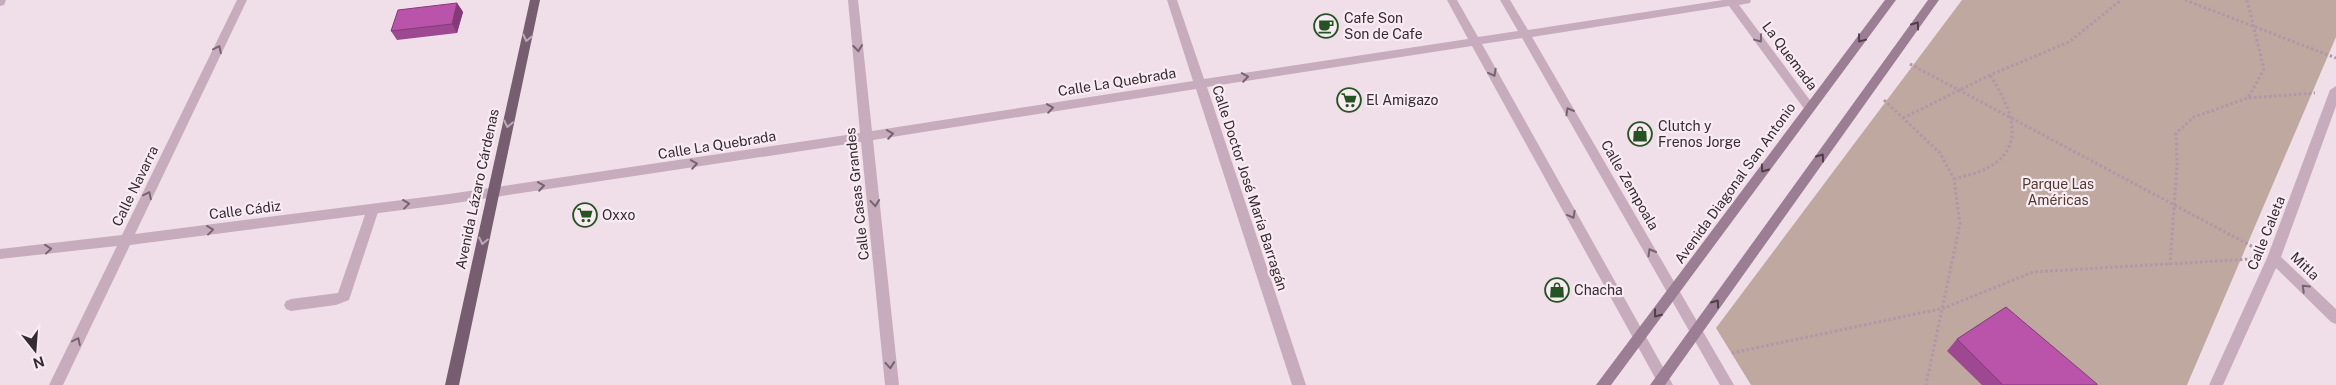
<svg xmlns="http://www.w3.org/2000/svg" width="2336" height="385" font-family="'Public Sans',sans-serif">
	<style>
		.green { fill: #bea8a0 }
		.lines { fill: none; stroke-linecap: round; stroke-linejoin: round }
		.path { stroke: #b396a9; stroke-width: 3; stroke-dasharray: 2.5 2.5; stroke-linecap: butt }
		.lane { fill: #c7acbd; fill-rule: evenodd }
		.street { fill: #c7acbd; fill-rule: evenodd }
		.secondary { fill: #9b7e93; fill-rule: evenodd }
		.primary { fill: #765d70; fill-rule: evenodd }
		.wall { fill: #9f4892 }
		.shaded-wall { fill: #823b77 }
		.building { fill: #b954aa; stroke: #823b77 }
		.oneway { stroke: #4f3f4b }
		.oneway2 { stroke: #beabb8 }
		.oneway3 { stroke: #776471 }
		.labels { text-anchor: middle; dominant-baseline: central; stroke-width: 4.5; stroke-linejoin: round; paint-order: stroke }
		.poi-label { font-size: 14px; fill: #362a33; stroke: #f8ebf2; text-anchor: start }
		.street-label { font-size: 14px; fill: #362a33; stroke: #f8ebf2 }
		.park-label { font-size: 14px; fill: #523a31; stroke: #f8ebf2 }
	</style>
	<rect width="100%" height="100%" fill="#f0dfe9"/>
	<path class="green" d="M1962 0H2336V37L2187 385H1751L1716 328Z"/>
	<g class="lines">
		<path class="path" d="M2185 0 2336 58
			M1910 64 2255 248
			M2249 98 2315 93
			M1884 100 1940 153 1954 179 1960 224 1926 385
			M1903 118 1990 75 2069 42 2121 0
			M1954 179C1965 176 1978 173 1987 168 2030 146 2009 105 1990 75
			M2170 265 2177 165 2176 133 2194 117 2248 98 2264 69 2247 0
			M1732 353 1944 308 2033 272 2251 259"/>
		<path class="lane" d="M373 204 377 206 379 209 349 300 336 305 291 311 286 309 284 305 286 301 291 299 338 293 367 209 369 206Z"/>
		<path class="street" d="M0 0H6L4 5 0 6Z
			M237 0H247L135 234 449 194 860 133 848 0H858L872 131 1193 81 1167 0H1177L1204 79 1468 39 1447 0H1457L1478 37 1518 31 1500 0H1510L1528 30 1723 0H1751L1750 3 1739 5 1815 107 1809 111 1805 110 1729 6 1532 37 1734 385H1720L1522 38 1482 44 1673 385H1659L1472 46 1207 87 1306 385H1292L1196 89 873 140 899 385H885L861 142 449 204 130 245 63 385H49L117 246 0 259V249L122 235Z
			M2336 86V106L2281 257 2336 309V324L2331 322 2276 268 2223 385H2209L2267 258 2330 90Z"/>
		<path class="secondary" d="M1885 0H1896L1611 385H1596Z
			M1928 0H1939L1665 385H1650Z"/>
		<path class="primary" d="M530 0H540L459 385H445Z"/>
	</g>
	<path class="wall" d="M457 3 463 12 457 33 397 40 391 31Z
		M1957 339 2097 385H1982L1947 351Z"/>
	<path class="shaded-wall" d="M457 3 463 12 457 33 452 24Z"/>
	<path class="building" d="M457 3 452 24 391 31 398 10Z
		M2006 307 2097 384V385H2003L1957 339Z"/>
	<defs><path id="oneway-chevron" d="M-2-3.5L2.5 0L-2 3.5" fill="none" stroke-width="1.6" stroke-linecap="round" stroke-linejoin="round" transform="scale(1.25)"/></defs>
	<g class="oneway">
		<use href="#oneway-chevron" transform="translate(1916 25) rotate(-54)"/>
		<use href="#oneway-chevron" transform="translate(1861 39) rotate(127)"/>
		<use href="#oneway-chevron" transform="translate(1821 157) rotate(-54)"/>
		<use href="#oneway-chevron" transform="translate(1764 169) rotate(126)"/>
		<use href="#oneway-chevron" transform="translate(1716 303) rotate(-54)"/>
		<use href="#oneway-chevron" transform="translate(1657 314) rotate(128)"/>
	</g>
	<g class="oneway2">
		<use href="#oneway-chevron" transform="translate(527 38) rotate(103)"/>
		<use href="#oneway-chevron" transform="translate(508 124) rotate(102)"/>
		<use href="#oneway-chevron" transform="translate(483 241) rotate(102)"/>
	</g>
	<g class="oneway3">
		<use href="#oneway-chevron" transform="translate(1759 39) rotate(53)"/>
		<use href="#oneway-chevron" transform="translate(858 48) rotate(84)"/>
		<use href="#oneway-chevron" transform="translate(218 49) rotate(-64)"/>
		<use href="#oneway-chevron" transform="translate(1493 73) rotate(61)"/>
		<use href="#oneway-chevron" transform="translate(1245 77) rotate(-9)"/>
		<use href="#oneway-chevron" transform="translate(1050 108) rotate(-9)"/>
		<use href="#oneway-chevron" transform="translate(1569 111) rotate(-120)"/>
		<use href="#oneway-chevron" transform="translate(890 134) rotate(-9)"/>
		<use href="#oneway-chevron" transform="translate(694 164) rotate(-9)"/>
		<use href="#oneway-chevron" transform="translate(541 186) rotate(-8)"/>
		<use href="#oneway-chevron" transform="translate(148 195) rotate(-64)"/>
		<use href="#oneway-chevron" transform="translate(875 203) rotate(85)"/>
		<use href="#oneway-chevron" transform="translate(406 204) rotate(-7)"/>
		<use href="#oneway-chevron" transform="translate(1572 215) rotate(61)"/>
		<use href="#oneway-chevron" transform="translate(210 230) rotate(-7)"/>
		<use href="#oneway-chevron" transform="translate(48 249) rotate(-6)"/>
		<use href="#oneway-chevron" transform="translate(1651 252) rotate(-120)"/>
		<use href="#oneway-chevron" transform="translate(2305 288) rotate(-136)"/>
		<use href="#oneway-chevron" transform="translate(77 341) rotate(-64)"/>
		<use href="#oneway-chevron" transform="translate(890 365) rotate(85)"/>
	</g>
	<defs>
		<g id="cafe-ring" transform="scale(1.25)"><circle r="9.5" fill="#f8ebf2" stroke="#255324" stroke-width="1.5"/><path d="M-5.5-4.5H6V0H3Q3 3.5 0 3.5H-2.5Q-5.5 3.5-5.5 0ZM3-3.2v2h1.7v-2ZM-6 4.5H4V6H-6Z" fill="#255324"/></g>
		<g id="supermarket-ring" transform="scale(1.25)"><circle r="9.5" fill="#f8ebf2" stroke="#255324" stroke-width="1.5"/><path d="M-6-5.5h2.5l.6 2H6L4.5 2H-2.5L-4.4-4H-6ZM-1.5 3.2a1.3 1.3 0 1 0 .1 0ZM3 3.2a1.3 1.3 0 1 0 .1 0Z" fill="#255324"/></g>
		<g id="shop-ring" transform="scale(1.25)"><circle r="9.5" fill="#f8ebf2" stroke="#255324" stroke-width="1.5"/><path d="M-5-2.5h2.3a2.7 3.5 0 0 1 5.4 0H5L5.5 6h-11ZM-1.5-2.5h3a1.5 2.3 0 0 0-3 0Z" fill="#255324"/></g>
	</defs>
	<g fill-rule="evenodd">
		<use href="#cafe-ring" x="1326" y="26"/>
		<use href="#supermarket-ring" x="1349" y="100"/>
		<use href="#shop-ring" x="1640" y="134"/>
		<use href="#supermarket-ring" x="585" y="215"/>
		<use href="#shop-ring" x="1557" y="290"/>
	</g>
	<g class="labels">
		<g class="poi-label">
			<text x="1344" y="18">Cafe Son<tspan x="1344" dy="16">Son de Cafe</tspan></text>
			<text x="1366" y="100">El Amigazo</text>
			<text x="1658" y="126">Clutch y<tspan x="1658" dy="16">Frenos Jorge</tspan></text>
			<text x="602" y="215">Oxxo</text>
			<text x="1574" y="290">Chacha</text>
		</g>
		<g class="street-label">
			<text transform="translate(1790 56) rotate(53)">La Quemada</text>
			<text transform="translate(1117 82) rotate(-9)">Calle La Quebrada</text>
			<text transform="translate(717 145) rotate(-9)">Calle La Quebrada</text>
			<text transform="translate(1735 183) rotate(-54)">Avenida Diagonal San Antonio</text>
			<text transform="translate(1630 185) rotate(60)">Calle Zempoala</text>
			<text transform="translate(135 186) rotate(-64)">Calle Navarra</text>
			<text transform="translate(1250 188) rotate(72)">Calle Doctor José María Barragán</text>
			<text transform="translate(477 189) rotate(-78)">Avenida Lázaro Cárdenas</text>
			<text transform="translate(857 194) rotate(-96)">Calle Casas Grandes</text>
			<text transform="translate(245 210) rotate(-7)">Calle Cádiz</text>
			<text transform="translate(2266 233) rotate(-68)">Calle Caleta</text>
			<text transform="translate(2305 266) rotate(44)">Mitla</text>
		</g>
		<g class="park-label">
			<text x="2058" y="184">Parque Las<tspan x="2058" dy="16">Américas</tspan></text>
		</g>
	</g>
	<g transform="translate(35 350) rotate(163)" stroke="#f8ebf2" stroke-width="4" paint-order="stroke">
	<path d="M0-4L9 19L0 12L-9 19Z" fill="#362a33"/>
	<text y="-8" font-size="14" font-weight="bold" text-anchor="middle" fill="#362a33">N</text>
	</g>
</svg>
